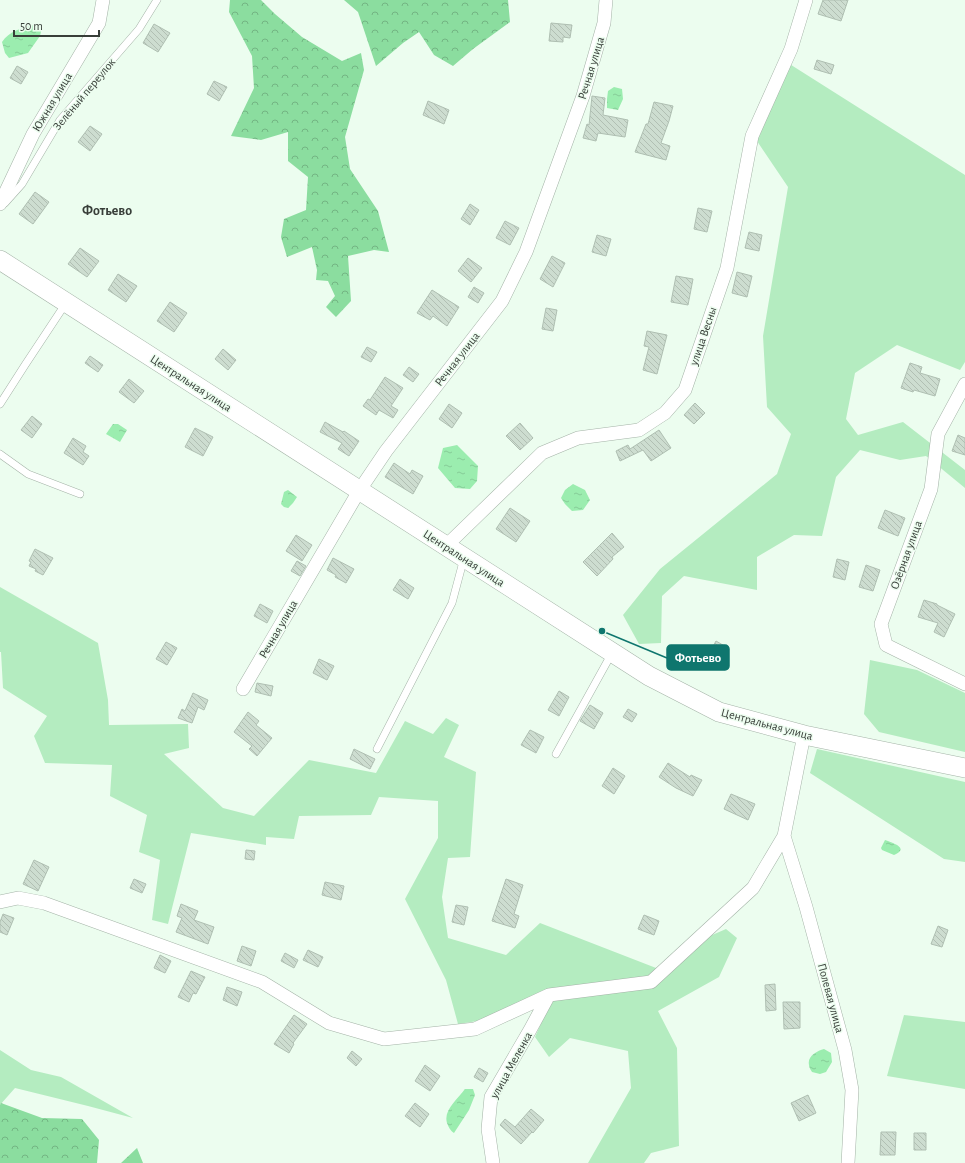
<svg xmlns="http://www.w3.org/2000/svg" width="965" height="1163" font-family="'Alegreya Sans',sans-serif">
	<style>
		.green { fill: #b4ecc0 }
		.forest { fill: url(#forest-crowns) }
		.water { fill: url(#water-ripples) }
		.building { fill: url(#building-back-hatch); stroke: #afbfb2 }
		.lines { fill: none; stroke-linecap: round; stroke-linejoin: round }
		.lane-casing { stroke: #a4b3a7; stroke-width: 8 }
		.street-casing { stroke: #a4b3a7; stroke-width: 14 }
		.secondary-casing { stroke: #a4b3a7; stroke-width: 20 }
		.lane { stroke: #fff; stroke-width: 7 }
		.street { stroke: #fff; stroke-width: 13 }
		.secondary { stroke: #fff; stroke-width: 19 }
		.labels { text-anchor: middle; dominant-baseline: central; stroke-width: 3; stroke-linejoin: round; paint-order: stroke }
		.street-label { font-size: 12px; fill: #383e39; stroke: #ecfdef }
		.quarter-label { font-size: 14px; font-weight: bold; fill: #383e39; stroke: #ecfdef }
		.leader { fill: none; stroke: #0f766e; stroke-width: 1.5 }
		.callout-dot { fill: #0f766e; stroke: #ecfdef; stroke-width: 1.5 }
		.callout { fill: #0f766e; stroke: #0f766e; stroke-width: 1.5 }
		.callout-label { font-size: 13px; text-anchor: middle; font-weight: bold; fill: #fff }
	</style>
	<defs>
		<pattern id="forest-crowns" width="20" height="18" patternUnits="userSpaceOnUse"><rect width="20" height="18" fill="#8bdd9f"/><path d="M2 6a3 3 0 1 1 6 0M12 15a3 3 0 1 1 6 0" fill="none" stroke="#73b583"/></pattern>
		<pattern id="water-ripples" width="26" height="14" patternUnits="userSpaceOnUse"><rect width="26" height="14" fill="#9bedaf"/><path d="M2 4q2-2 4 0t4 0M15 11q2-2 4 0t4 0" fill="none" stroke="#86cc97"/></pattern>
		<pattern id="building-back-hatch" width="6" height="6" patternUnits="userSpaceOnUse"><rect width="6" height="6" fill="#cdddd0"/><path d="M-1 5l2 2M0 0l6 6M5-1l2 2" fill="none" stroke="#b1bfb3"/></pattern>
	</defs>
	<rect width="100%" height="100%" fill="#ecfdef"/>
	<path class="green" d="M788 63 965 175V362L960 370 897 345 855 373 846 419 858 435 903 422 965 470V488L926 456 900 460 860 450 836 477 822 536 794 535 757 557V590L684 576 662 596 661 643 639 644 623 615 660 569 777 474 791 434 767 407 763 336 788 187 757 141Z
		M0 587 98 643 108 700 109 725 188 724 189 748 164 754 223 808 254 816 309 760 376 773 405 721 433 734 446 718 459 725 444 757 476 772 470 857 448 858 442 897 448 938 506 955 540 923 669 973 703 939 726 929 737 938 719 977 658 1011 677 1048 679 1146 651 1153 644 1163H588L631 1088 628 1051 570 1038 549 1057 535 1037 556 990 497 1018 458 1024 446 980 405 899 438 838V801L379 797 371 815 299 816 294 839 266 837V845L191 833 168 924 152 920 160 860 139 852 147 815 110 796 112 765 45 763 34 736 47 716 3 688 1 652H0Z
		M870 660 917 670 965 693V752L879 732 864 714Z
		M817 749 965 782V862L944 859 810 773Z
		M904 1015 965 1022V1089L887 1076Z
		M0 1050 31 1070 61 1077 133 1118 88 1106 15 1088 0 1105Z"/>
	<path class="forest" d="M230 0H261L275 14 302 37 342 61 361 53 364 70 345 137 350 169 378 211 389 252 374 250 348 256 351 301 336 317 326 307 335 296 328 281 316 280 317 270 312 247 287 257 281 237 284 219 306 210 308 177 288 161V132L261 140 231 136 254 88 252 56 229 12Z
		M344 0H508L510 22 473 49 453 66 434 55 419 32 403 43 376 66 358 12Z
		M1 1103 42 1118 82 1119 99 1140 97 1163H0V1105Z
		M137 1148 143 1163H121Z"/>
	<path class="water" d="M34 25 42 27 40 36 28 53 9 58 5 53 2 42C9 31 22 28 34 25Z
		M614 87 622 89 623 99 618 110 607 108V99L608 91Z
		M113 424H118L127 430 120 442 106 434Z
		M457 445 478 466 477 481 470 489 455 488 438 468 443 448Z
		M573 484 585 490 590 500 583 510 572 511 565 504 561 498 565 490Z
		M288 490 297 497 293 503 288 508 284 507 281 504 284 492Z
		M885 840C893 843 910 848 894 855L882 850 881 848Z
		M824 1049 831 1053 832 1062 826 1072 820 1074 812 1072C811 1070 809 1068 809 1065 807 1056 817 1051 824 1049Z
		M465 1089H473L475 1095 469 1110 454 1133C450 1130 449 1128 447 1123 443 1110 458 1099 465 1089Z"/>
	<path class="building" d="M823 0H848L841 21 818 14Z
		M551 23 572 25 570 38 563 37V42L549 41Z
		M154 24 170 33 158 52 143 43Z
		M817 60 834 65 831 74 814 69Z
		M17 66 28 72 21 84 10 78Z
		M214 81 227 87 219 101 207 94Z
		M592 96 605 98 603 115 628 120 625 137 598 133 596 141 583 138 587 124 589 125Z
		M428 101 449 110 444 124 423 115Z
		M654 102 673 106 669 121 661 143 670 146 666 160 635 152 646 124H648Z
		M90 126 102 134 90 151 78 142Z
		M35 192 49 202 33 224 19 214Z
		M470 204 479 210 470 225 461 219Z
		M698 208 712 211 707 232 694 229Z
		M505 221 519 228 510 245 496 238Z
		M749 232 762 235 759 251 745 248Z
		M597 235 611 239 606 256 592 252Z
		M80 248 99 261 87 277 68 264Z
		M552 256 565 263 553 287 540 279Z
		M468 258 482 268 471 282 458 271Z
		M737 272 752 276 747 297 732 293Z
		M118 274 137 286 126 302 108 290Z
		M676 276 693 279 688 305 671 302Z
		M474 287 484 293 478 303 468 297Z
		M432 290 459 307 447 326 433 316 430 320 417 313Z
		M170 302 187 313 174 332 157 321Z
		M546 308 557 310 553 331 542 329Z
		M647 331 667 335 657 374 643 370 649 347 644 346Z
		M367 347 377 352 371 362 361 357Z
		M223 349 236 360 228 370 215 359Z
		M90 356 103 365 98 372 85 363Z
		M910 363 922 367 920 373 940 379 935 396 914 390 913 392 901 388Z
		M409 367 419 374 413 382 403 375Z
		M385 377 403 388 391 406 398 410 393 418 379 410 376 415 363 406 368 399 370 400Z
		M129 379 144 391 134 403 119 392Z
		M695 403 705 413 694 424 684 415Z
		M449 404 462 413 452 428 439 419Z
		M32 416 42 424 32 438 21 430Z
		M325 422 343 432 344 431 359 441 349 456 338 449 342 443 320 432Z
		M520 423 533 438 520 450 506 436Z
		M195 428 213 437 203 456 185 447Z
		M659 430 671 448 651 461 643 450 620 461 616 451 628 445 630 449Z
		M958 435 965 438V455L952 451Z
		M73 438 86 446 83 452 89 456 83 465 64 453Z
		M394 463 410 474 412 470 423 476 413 494 385 477Z
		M510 508 530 521 516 542 496 529Z
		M885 510 905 518 898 536 878 528Z
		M612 533 624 547 612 557 613 559 597 576 583 562Z
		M296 535 312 545 302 561 286 551Z
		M35 549 53 558 43 575 35 571 36 569 29 566 31 562 29 561Z
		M333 558 354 569 346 583 335 577 336 575 327 570Z
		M837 559 849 562 845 580 833 577Z
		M297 561 306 566 300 576 291 571Z
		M866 565 880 570 873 591 859 587Z
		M400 579 414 588 408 599 393 590Z
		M924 600 937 604V605L955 614 944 637 934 632 938 623 918 617Z
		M260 604 273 611 267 623 254 616Z
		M716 641 728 648 717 666 706 659Z
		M166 642 177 648 167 665 156 659Z
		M319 659 334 666 327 680 313 673Z
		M257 683 273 686 271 696 255 692Z
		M559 691 569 697 559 716 548 710Z
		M193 693 208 700 204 710 198 707 192 723 178 718 182 709 185 711Z
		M590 705 603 713 594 729 580 721Z
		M628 709 637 714 632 722 623 717Z
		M248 712 259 721 256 725 272 738 257 756 249 749 252 746 234 732Z
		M530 730 544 737 536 753 521 745Z
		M354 749 375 759 370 769 350 759Z
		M668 763 690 777 691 775 702 780 693 796 676 788 659 777Z
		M613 768 625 776 614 794 602 786Z
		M731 794 755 804 748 820 724 809Z
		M246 850 255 851 254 860 245 859Z
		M34 860 49 867 38 891 23 884Z
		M134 879 146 884 142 893 130 888Z
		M506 879 523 885 514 914 519 916 515 928 492 921Z
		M325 882 344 886 341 900 322 895Z
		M181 904 198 911 194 920 214 927 208 944 176 932 182 918 177 916Z
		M456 905 468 907 464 925 452 922Z
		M3 914 14 918 7 935 0 932V922Z
		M644 915 659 921 654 935 638 929Z
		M938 926 948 930 942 947 931 944Z
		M242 946 256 951 251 966 237 961Z
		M308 950 323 957 318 967 303 960Z
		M285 953 298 960 294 968 281 961Z
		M160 955 171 961 165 973 154 968Z
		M191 971 205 977 196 994 193 993 189 1002 178 997Z
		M775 984 776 1010 766 1011 765 985Z
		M227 987 242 992 237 1006 223 1000Z
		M783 1002H800V1028L784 1029Z
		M294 1015 307 1024 293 1043 294 1044 289 1053 274 1044Z
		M352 1051 362 1059 356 1066 347 1058Z
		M425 1065 440 1076 430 1091 415 1081Z
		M479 1068 488 1073 483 1082 474 1077Z
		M808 1095 816 1113 799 1121 791 1103Z
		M415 1103 429 1114 420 1127 405 1116Z
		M531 1109 544 1120 533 1133 532 1132 521 1144 500 1125 505 1119 515 1127Z
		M881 1132H896L895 1155H880Z
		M914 1133H926V1150H914Z"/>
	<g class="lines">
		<g class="lane-casing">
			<path id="lane" d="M5 203 22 184 60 120 139 29 157 0
				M0 404 25 365 66 303
				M0 454 28 474 80 494
				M377 749 452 603 464 558
				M556 754 612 653"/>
		</g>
		<g class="street-casing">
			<path id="street" d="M0 204 33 134 99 23 103 0
				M965 384 938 434 931 489 881 624 886 645 965 684
				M446 546 542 453 578 438 639 430 665 413 685 390 727 268 752 136 791 49 806 0
				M243 689 359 491 386 451 502 301 526 252 583 96 604 23 606 0
				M784 836 806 907 845 1050 852 1090 848 1163
				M0 902 18 898 44 903 262 982 329 1023 384 1039 475 1029 549 995 651 982 753 888 784 836 804 735
				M493 1163 488 1129 491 1097 530 1030 549 995"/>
		</g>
		<g class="secondary-casing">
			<path id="secondary" d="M0 260 649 676 719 712 804 735 965 768"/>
		</g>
		<use href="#lane" class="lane"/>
		<use href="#street" class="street"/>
		<use href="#secondary" class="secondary"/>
	</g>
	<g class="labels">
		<g class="street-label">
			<text transform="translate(591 68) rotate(-73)">Речная улица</text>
			<text transform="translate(84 94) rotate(-50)">Зелёный переулок</text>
			<text transform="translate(52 102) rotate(-59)">Южная улица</text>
			<text transform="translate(703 336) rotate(-71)">улица Весны</text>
			<text transform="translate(457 359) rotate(-52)">Речная улица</text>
			<text transform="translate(191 383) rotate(33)">Центральная улица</text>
			<text transform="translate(906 555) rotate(-70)">Озёрная улица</text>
			<text transform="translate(464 558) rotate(33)">Центральная улица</text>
			<text transform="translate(278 629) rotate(-60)">Речная улица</text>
			<text transform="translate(767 724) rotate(15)">Центральная улица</text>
			<text transform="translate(831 998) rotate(75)">Полевая улица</text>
			<text transform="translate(511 1065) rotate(-61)">улица Меленка</text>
		</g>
		<g class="quarter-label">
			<text x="107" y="211">Фотьево</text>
		</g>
	</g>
	<path class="leader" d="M602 631L667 658"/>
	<circle class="callout-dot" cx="602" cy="631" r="4"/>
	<rect class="callout" x="667" y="645" width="62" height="25" rx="4"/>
	<g class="callout-label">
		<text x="698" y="662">Фотьево</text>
	</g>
	<path d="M14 30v6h85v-6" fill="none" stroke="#383e39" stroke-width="2"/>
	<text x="20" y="30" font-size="12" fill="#383e39" stroke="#ecfdef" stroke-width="3" paint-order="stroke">50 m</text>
</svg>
